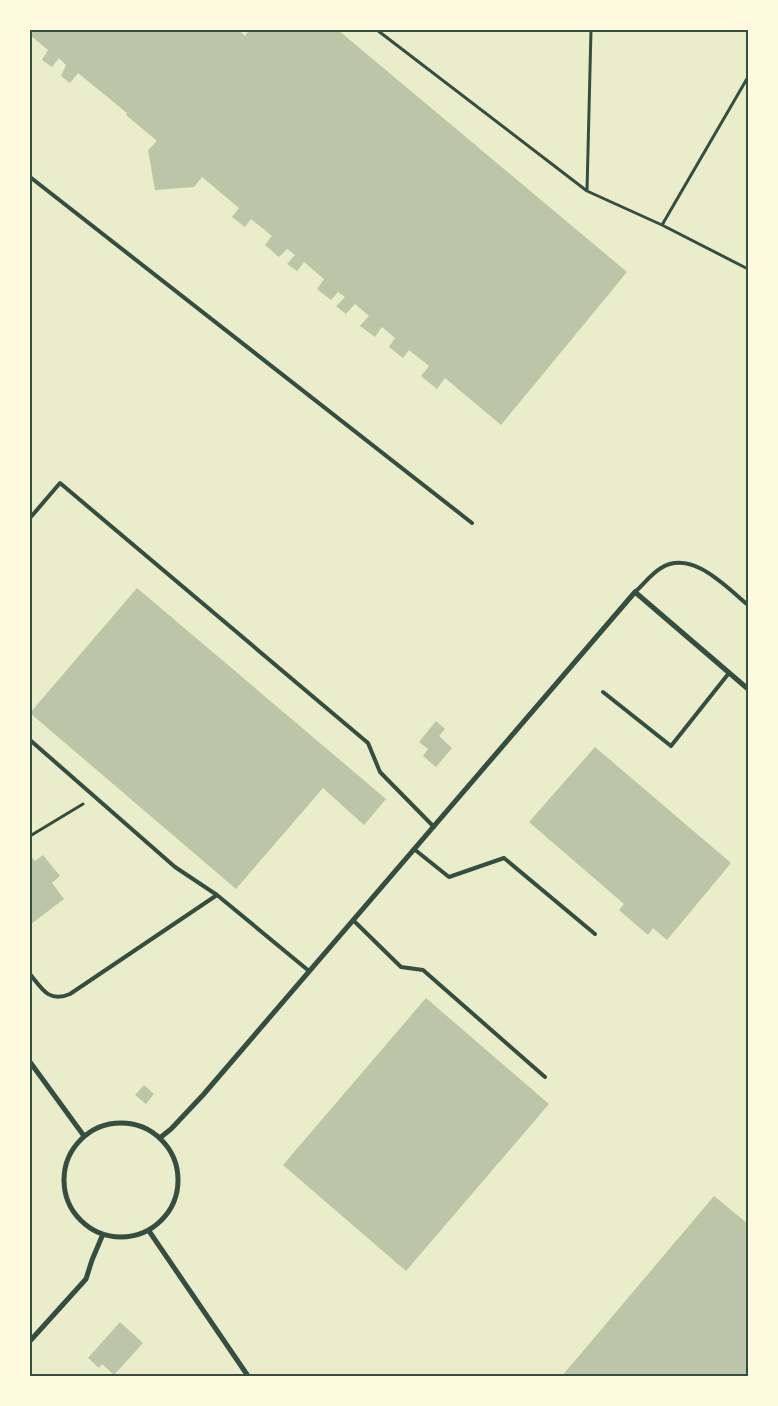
<svg xmlns="http://www.w3.org/2000/svg" width="778" height="1406" font-family="Manrope,sans-serif">
	<style>
		.building { fill: #bcc5a7 }
		.lines { fill: none; stroke-linecap: round; stroke-linejoin: round }
		.path { stroke: #344e41; stroke-width: 3 }
		.service { stroke: #344e41; stroke-width: 4 }
		.minor { stroke: #344e41; stroke-width: 5 }
		.neatline { fill: none; stroke: #344e41; stroke-width: 2 }
	</style>
	<rect width="100%" height="100%" fill="#e9edc9"/>
	<path class="building" d="M30 30H239L245 36 249 30H338L627 272 501 425 445 378 437 389 421 376 429 366 409 350 403 358 389 347 395 338 382 327 375 337 360 326 369 316 355 304 346 314 336 306 345 297 338 292 331 300 317 289 324 279 304 262 297 271 287 264 295 255 287 249 279 257 265 245 272 236 251 219 245 227 232 217 239 208 202 177 194 187 155 190 148 150 157 141 126 115 127 113 78 73 70 83 61 76 66 65 59 58 52 67 42 60 48 50 30 35Z
		M137 588 386 799 364 825 323 788 236 889 30 713Z
		M436 721 445 729 439 736 452 748 436 767 423 756 428 749 419 742Z
		M595 747 731 863 667 940 653 928 648 935 619 910 624 904 529 822Z
		M30 855 35 861 43 855 60 876 52 883 64 899 31 924Z
		M426 998 549 1104 406 1271 283 1165Z
		M144 1085 154 1094 146 1104 135 1095Z
		M714 1196 748 1224V1376H562Z
		M120 1322 143 1343 114 1375 102 1364 99 1368 88 1358Z"/>
	<g class="lines">
		<path class="path" d="M377 30 587 191 662 225 748 269
			M587 191 591 30
			M662 225 748 77
			M30 836 83 804"/>
		<path class="service" d="M30 177 472 523
			M30 518 60 483 368 743 380 772 434 827
			M635 592C643 585 651 574 661 568 692 549 726 587 748 605
			M603 692 671 746 729 673
			M30 740 175 867 217 895
			M414 849 449 877 504 858 595 934
			M353 920 401 967 423 970 545 1077
			M30 974C42 989 49 1003 70 994L217 895 309 971"/>
		<path class="minor" d="M30 1062 84 1136
			M64 1180a57 57 0 1 1 114 0a57 57 0 1 1-114 0Z
			M161 1137 171 1129 203 1095 635 592 748 689
			M149 1231 248 1376
			M30 1341 86 1279 92 1260 103 1234"/>
	</g>
	<rect width="778" height="1406" fill="none" stroke="#fefae0" stroke-width="62"/>
	<rect x="31" y="31" width="716" height="1344" class="neatline"/>
</svg>
